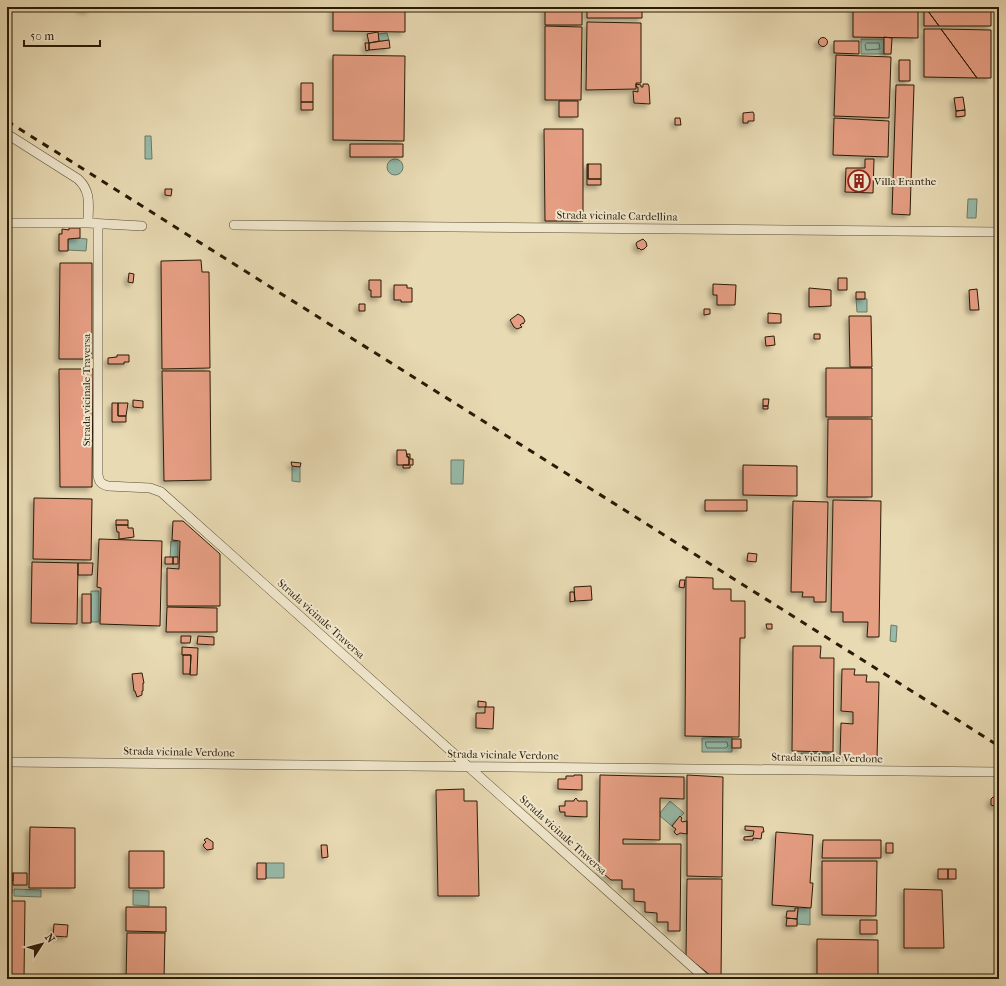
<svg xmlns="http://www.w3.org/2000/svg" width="1006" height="986" font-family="'IM FELL French Canon',serif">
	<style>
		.water { fill: #97bbaa; stroke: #6b7b68 }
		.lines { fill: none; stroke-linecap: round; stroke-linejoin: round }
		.shore { stroke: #606b58; stroke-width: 1 }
		.building { fill: #e69e83; stroke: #291b05; filter: url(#shadow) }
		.street-casing { stroke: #594b30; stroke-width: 10 }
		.street { stroke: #f0e7ce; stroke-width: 9 }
		.rail { stroke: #291b05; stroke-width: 3; stroke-dasharray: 7 7; stroke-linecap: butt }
		.labels { text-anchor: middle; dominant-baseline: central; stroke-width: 4; stroke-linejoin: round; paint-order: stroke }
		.poi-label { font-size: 11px; fill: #291b05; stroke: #f0e7ce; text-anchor: start }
		.street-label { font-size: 11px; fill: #291b05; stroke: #f0e7ce }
	</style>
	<defs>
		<filter id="shadow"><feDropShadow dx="-3.5" dy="3.5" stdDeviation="2" flood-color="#0004"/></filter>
	</defs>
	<rect width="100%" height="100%" fill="#e8dab3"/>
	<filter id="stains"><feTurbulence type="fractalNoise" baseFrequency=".005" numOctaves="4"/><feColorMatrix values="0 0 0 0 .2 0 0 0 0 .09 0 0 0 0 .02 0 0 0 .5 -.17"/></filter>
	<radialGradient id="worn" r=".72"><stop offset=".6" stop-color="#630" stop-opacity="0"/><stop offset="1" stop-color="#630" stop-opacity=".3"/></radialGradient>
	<path class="water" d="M387 33 389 40 379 41 378 34Z
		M861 39H884V54H861Z
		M145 136H151L152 159H145Z
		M387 167a8 8 0 1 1 16 0a8 8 0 1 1-16 0Z
		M968 199H977L976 218H967Z
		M76 238 87 239 86 251 68 250V239Z
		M856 299H867V312H857Z
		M451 460H464L463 484H451Z
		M292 466 300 467V482L292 481Z
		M171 541 178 542V557L170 558Z
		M91 591H99V622H91Z
		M891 625 897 626 896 642 890 641Z
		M732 737V752H702V738Z
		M801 753H829V760H801Z
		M670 801 684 813 672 826 660 816V813Z
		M266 863H284V878H266Z
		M14 889 41 890V897L14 896Z
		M133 890 149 891V906L133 905Z
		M798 908H810V925L797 924Z"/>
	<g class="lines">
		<path class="shore" d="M867 43H879L880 49 866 50 865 45Z
			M706 742H727L728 746 726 748H707L706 746Z"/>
	</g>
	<path class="building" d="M79 7H91L88 11 82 9 81 10Z
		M333 7H405V32L333 31Z
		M545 7H582V25H545Z
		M587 7H642V18H587Z
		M853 7H918V38L853 37Z
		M924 7H925L939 26H924Z
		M925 7H991V26H939Z
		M587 22 641 23V83H636V89L586 90Z
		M545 26 582 27 581 100H545Z
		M924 29H941L977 78 924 77Z
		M941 29 991 30V78H977Z
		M378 32 379 41 369 43 367 34Z
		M884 37 892 38 891 54H884Z
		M818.5 42a4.5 4.5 0 1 1 9 0a4.5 4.5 0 1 1-9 0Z
		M389 40 390 48 369 50V43Z
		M834 41H859V54L834 53Z
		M365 43H369V50L366 51Z
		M333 55 405 56 404 141 333 140Z
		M836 55 891 57 889 118 834 116Z
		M899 60H910V81H899Z
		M301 83H313V102H301Z
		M636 84 641 85V87H643V84H648L649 86 650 104 634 103 633 91 638 92V87H636Z
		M896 85H914L910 215 892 214Z
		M963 97 965 110 956 111 954 98Z
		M559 101H578V117H559Z
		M301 102H313V110H301Z
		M965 110V116L956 117V111Z
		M753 112 754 114V121H748V123H743V113Z
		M675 118H680L681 125H675Z
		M834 118 889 121 888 157 833 155Z
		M544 129H583V221H545Z
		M350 144H403V157H350Z
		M865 159H874L873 193 845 192 846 168H865Z
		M587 164H588V179H601V185H587Z
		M588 164H601V179H588Z
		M165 189H172L171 196 165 195Z
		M69 228H80V238L68 239V251H59V234H62V229L69 230Z
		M643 239 646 242 647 246 644 249 641 250 639 248 638 249 636 244 637 242Z
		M201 260 202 272H209L210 368 162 369 161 261Z
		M60 263H92V359H59Z
		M129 273 134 274 133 283 128 282Z
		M838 278H847V290H838Z
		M369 280H381V297H371V290H369Z
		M713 284 736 285 735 305H717V295H713Z
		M394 285H407V288H412V302H401V300H394Z
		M809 288 831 290V306L809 307Z
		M977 289 979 310H970L969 290Z
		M856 292H865V299H856Z
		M359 304H365V311H359Z
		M704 309H710V314L704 315Z
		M768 313 781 314V323H768Z
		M518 314 523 317 525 321 523 324V323L520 325 522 327 517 329 514 327 510 320Z
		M849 316H871L872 367H850Z
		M814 334H820V339H814Z
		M774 336 775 345 766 346 765 337Z
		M117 355H129V362H124V364H108V358L117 357Z
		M826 368H872V417H826Z
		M59 369H93L92 487H60Z
		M162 371H210L211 480 164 481Z
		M763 399H769L768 406H763Z
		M133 400 143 401V408L133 407Z
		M112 403H118V416H126V422H112Z
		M118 403H128L126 416H118Z
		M763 406H768V409H763Z
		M828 419H872V497H827Z
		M397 450H406L407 457H409V465H397Z
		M407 454H410V459H413V465H410V468H403V465H409V457H407Z
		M291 462 301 463 300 467 292 466Z
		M743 465 797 466V496L743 495Z
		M34 498 92 499 91 560 33 559Z
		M705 500H747V511H705Z
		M833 500 881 501 879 637H867L868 622H843V612H831Z
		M793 501 828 502 826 602H814V597H802L803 592H791Z
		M116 520H128V525H116Z
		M173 521H183L220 554V606H167V568L179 569 180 541 172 540Z
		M116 525H128V528H133L134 537 119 539V532H117Z
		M99 539 162 541 160 626 100 624 101 588 97 587Z
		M748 553 757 554 756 562 747 561Z
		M165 557H173V564H165Z
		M173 557H178V564H173Z
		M32 562 78 563 77 624 31 623Z
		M78 563H93L92 575H78Z
		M686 577 713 578V589H731V601H745V638H740L739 737 685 736Z
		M680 580H685L684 588 679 587Z
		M591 586 592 600 575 601 574 587Z
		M570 592H574L575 601 570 602Z
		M82 594H91V623H82Z
		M167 607 217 608V632H166Z
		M766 624H772V629H767Z
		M181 636H191L190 643H181Z
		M198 636 214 637V645L197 644Z
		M793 646H821L820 658H834L833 752 792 751Z
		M182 647 198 648 197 675H190L191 655H182Z
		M183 655H191L190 674H183Z
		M842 669H855L854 675H867L866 682H879L877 758 840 757 841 723 853 724V712L841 711Z
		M142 673 144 683H143V691H142V695L137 697 135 691H134L132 674Z
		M478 701 486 702V707H478Z
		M485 707H494L493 729 476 728V713H485Z
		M732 739H741V748H732Z
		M574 775H582V790L558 789V779H566V776H574Z
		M600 775 684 777V799L660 798V840L623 839V844H681L680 931H668V922H657V913L645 912V902L634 901V889H622V880H611L599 870Z
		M687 775 723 777 722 877 687 876Z
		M464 789V801H477L479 896H438L436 790Z
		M993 797 999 798 998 799 999 805 997 807 991 805V799Z
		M576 798 578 801H587V817L565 816V812H560L559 806H565V801H574V800Z
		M680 816 682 818 681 820 682 822 687 821V834L680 833 677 835 674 832 676 829 672 826Z
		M745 826 763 827 764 832H762L761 839 753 838V840H744V837L753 836 754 831 745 830Z
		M30 827 75 828V888H29Z
		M776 832 813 835 810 883H813L811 908 772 905Z
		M207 838 213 842V849L207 850 204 847 203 845 206 842 204 840Z
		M823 840H881V858H822Z
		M886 843H893V853H886Z
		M321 845H327L328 857 322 858Z
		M129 851H164V888H129Z
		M822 861H877L876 916 822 915Z
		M257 863H266V879H257Z
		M938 869H948V879H938Z
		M948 869H956V879H948Z
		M7 873H13V881H7Z
		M13 873H27V885H13Z
		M687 879H722L721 979H715L686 956Z
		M7 889H12L11 901H25L24 979H7Z
		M904 889 942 890 944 948H904Z
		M126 907H166V932L126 931Z
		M795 908H798L797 919 786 918 787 911H795Z
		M787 918 797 919V926H786Z
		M860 920H877V934H860Z
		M54 924 68 925 67 937 53 936Z
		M127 933H165L164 979H126Z
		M817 939 878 940V979H817Z"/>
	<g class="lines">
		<g class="street-casing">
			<path id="street" d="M7 134 78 179C92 192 88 206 88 223
				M7 223H88L142 226
				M98 224V475C99 482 101 484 108 486L150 488 161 492 706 979
				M234 225 999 232
				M7 762 999 772"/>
		</g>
		<use href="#street" class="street"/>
		<path class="rail" d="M7 121 999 746"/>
	</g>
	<defs>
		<g id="building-ring" transform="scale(1.15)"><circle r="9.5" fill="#f0e7ce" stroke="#8f2418" stroke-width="1.5"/><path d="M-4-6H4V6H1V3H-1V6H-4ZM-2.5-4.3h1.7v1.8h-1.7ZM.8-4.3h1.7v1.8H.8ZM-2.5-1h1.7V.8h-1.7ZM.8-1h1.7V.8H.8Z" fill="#8f2418"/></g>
	</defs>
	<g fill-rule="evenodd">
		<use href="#building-ring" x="859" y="181"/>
	</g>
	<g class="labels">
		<g class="poi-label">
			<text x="874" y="181">Villa Eranthe</text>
		</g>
		<g class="street-label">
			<text transform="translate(617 216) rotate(1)">Strada vicinale Cardellina</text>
			<text transform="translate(86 390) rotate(-90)">Strada vicinale Traversa</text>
			<text transform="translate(321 619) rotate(42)">Strada vicinale Traversa</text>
			<text transform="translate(179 752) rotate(1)">Strada vicinale Verdone</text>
			<text transform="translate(503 755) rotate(1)">Strada vicinale Verdone</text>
			<text transform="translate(827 758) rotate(1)">Strada vicinale Verdone</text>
			<text transform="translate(563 835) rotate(42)">Strada vicinale Traversa</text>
		</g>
	</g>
	<rect width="1006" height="986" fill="none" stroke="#e8dab3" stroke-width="24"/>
	<rect x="8" y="8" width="990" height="970" fill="none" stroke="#291b05" stroke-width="2"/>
	<rect x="12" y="12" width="982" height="962" fill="none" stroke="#291b05"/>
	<g transform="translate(42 944) rotate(54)" stroke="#f0e7ce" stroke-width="3" paint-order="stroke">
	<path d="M0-3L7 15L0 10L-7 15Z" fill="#291b05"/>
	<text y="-6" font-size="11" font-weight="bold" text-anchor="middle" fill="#291b05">N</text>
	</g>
	<path d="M24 40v6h76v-6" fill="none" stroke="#291b05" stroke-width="2"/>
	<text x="30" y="40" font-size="12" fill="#291b05" stroke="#f0e7ce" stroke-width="3" paint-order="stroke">50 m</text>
	<rect width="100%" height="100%" filter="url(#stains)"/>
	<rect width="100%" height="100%" fill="url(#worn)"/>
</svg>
